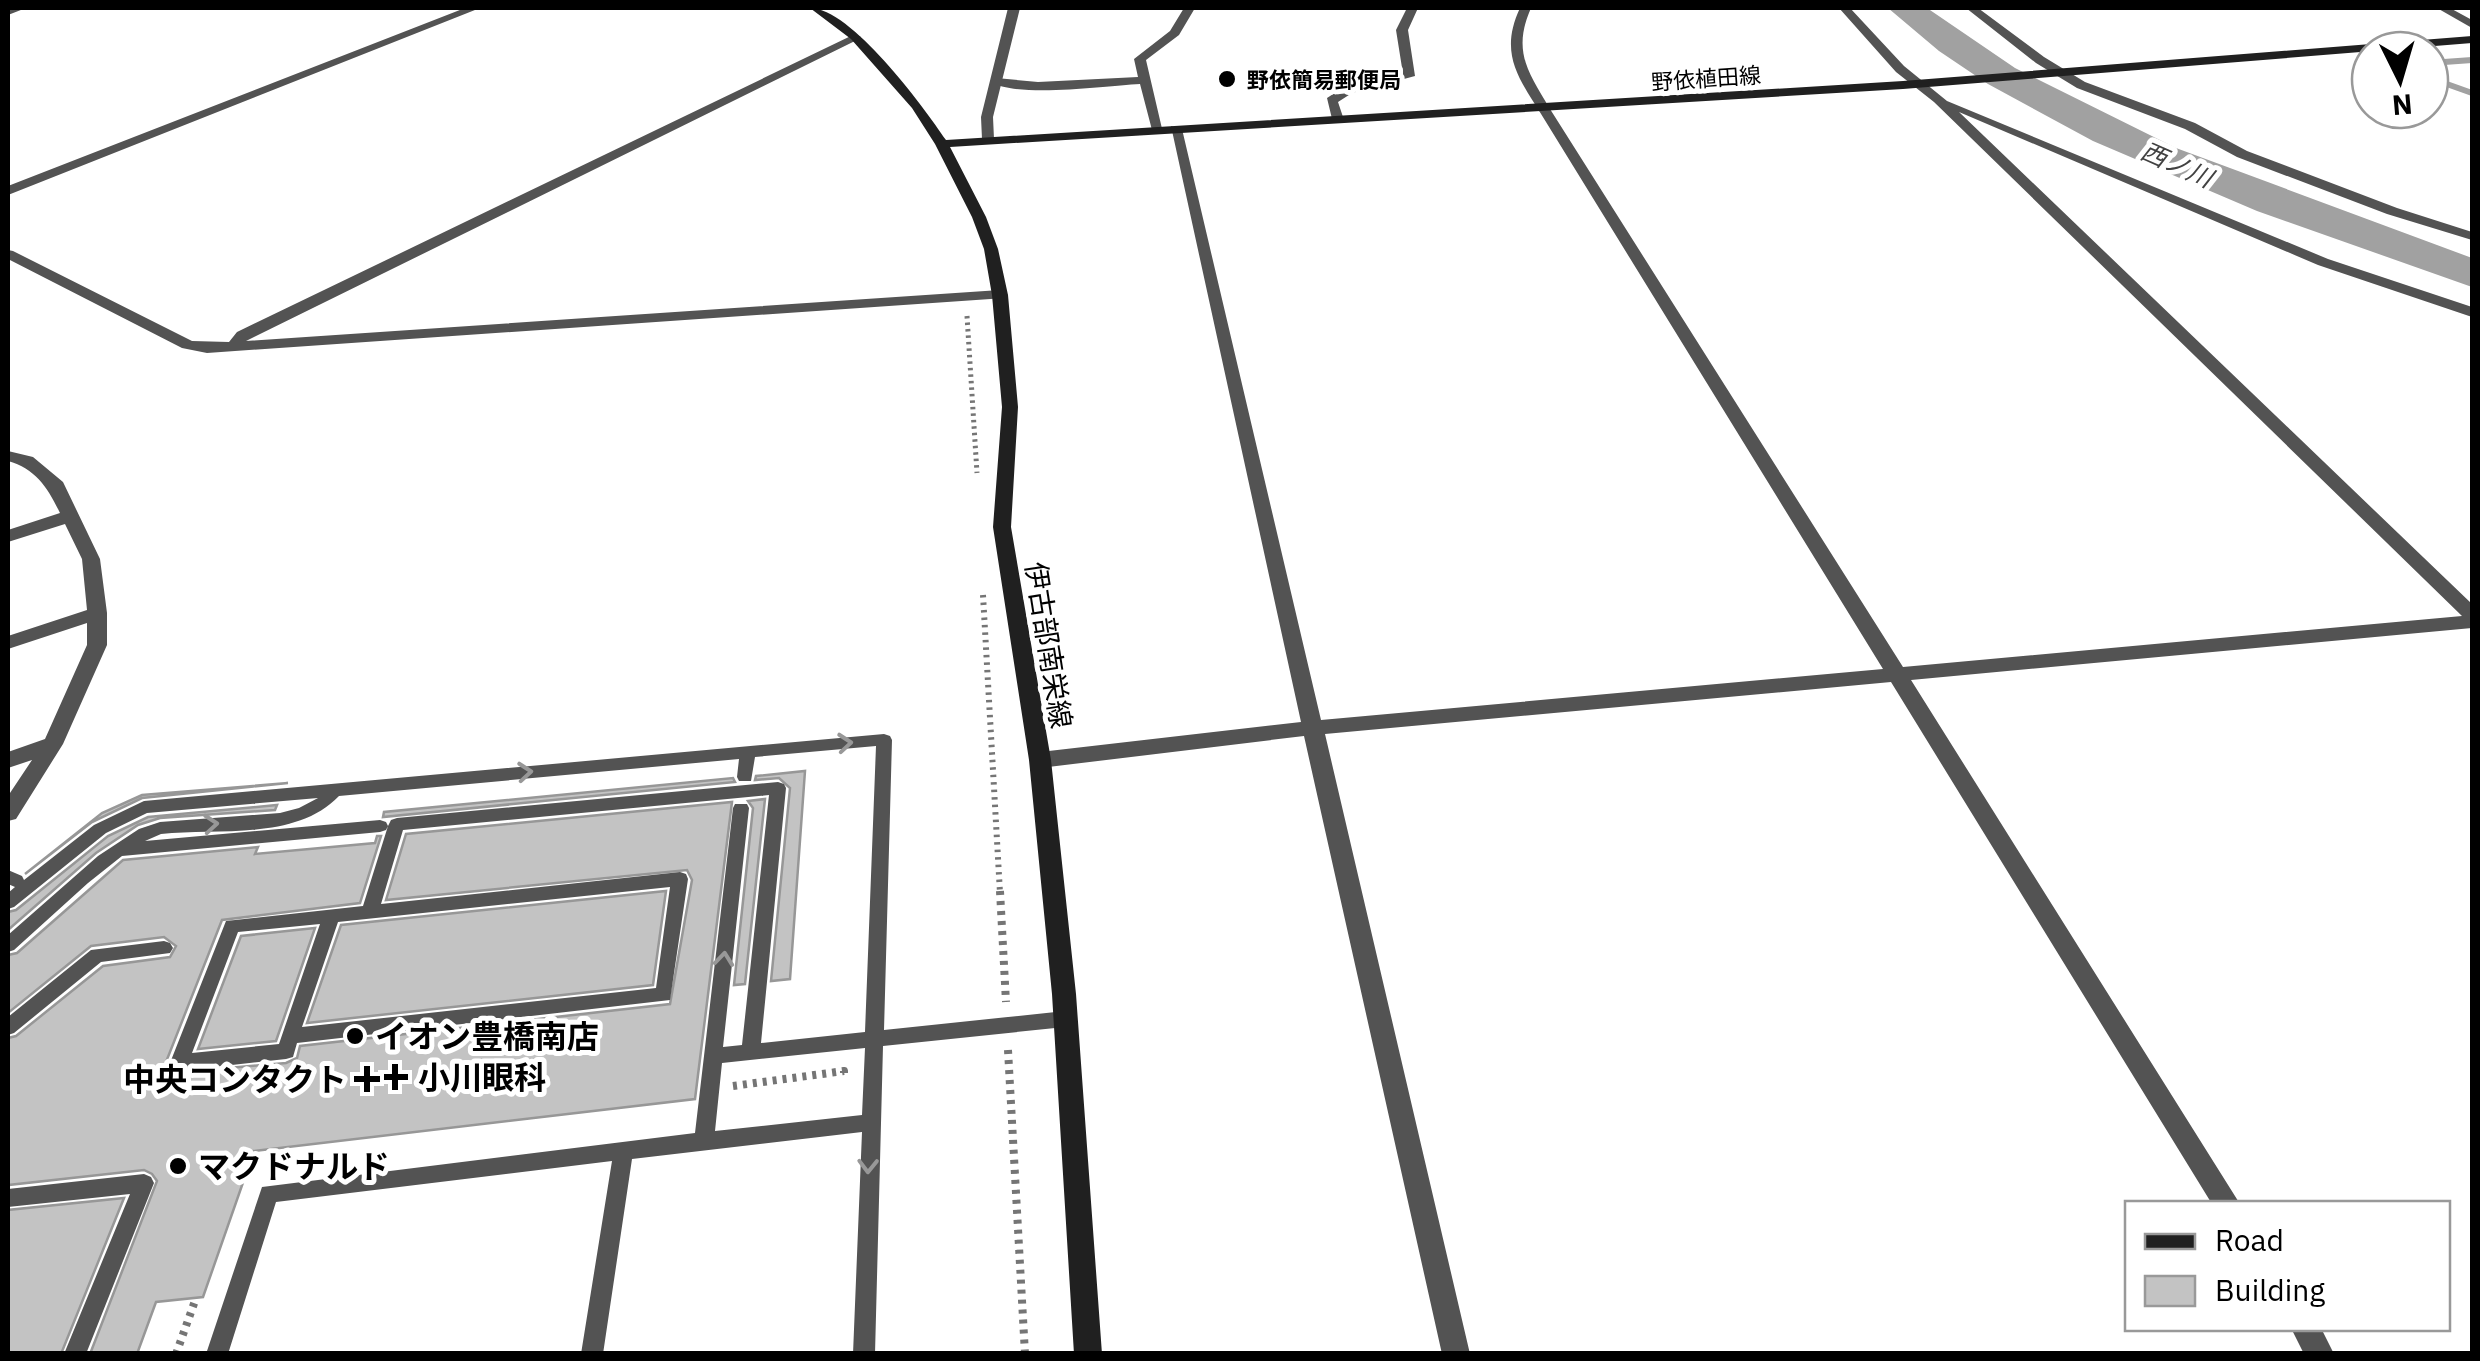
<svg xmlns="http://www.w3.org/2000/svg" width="2480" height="1361" font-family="'IBM Plex Sans','Noto Sans JP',sans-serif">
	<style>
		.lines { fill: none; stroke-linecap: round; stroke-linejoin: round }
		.stream { stroke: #a1a1a1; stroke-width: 6 }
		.river { fill: #a1a1a1; fill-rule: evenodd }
		.building { fill: #c3c3c3; stroke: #979797; stroke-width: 2.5 }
		.path-far2 { stroke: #757575; stroke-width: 5; stroke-dasharray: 2.5 4; stroke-linecap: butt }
		.path-far1 { stroke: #757575; stroke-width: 6; stroke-dasharray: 2.5 5; stroke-linecap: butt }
		.path { stroke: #757575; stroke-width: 8; stroke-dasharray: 4 6; stroke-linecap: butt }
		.service { fill: #535353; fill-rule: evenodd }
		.minor { fill: #535353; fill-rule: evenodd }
		.tertiary { fill: #535353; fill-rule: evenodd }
		.secondary { fill: #202020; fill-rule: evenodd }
		.oneway { stroke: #989898 }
		.poi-dot { fill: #000; stroke: #fff; stroke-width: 4 }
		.labels { text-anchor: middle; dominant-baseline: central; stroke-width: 10; stroke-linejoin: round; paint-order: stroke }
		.far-street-label { font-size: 22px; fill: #000; stroke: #fff }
		.far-poi-label { font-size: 22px; font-weight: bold; fill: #000; stroke: #fff; text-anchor: start }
		.far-water-label { font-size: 25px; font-style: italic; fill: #424242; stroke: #fff }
		.street-label { font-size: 28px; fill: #000; stroke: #fff }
		.near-poi-label { font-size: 32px; font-weight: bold; fill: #000; stroke: #fff; text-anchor: start }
	</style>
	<rect width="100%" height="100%" fill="#fff"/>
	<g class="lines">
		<path class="stream" d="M2430 63 2472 60
			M2430 78 2472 93"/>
		<path class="river" d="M1888 8H1927L2015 68 2176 148 2472 258V287L2257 211 2093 141 1988 84 1939 51Z"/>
	</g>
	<path class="building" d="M805 771 790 979 771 981 790 788 779 778 755 780 756 776Z
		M733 778 735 782 383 817 384 812Z
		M288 783 142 798 92 822 25 874 102 813 142 795Z
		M765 799 745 984 734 985 753 808 748 801Z
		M732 802 695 1099 254 1151 203 1297 156 1302 137 1354H90L157 1181 152 1174 144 1170 8 1185V1038L16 1036 103 966 170 957 176 946 164 937 91 946 8 1013V955L17 953 123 860 258 847 255 854 375 843 377 836H381L360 903 222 920 166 1062 171 1073 286 1063 297 1058 300 1046 670 1004 692 880 687 870 386 900 406 834Z
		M277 805 275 810 160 818 138 825 96 853 8 930V912L16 910 108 836 148 817Z
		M666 891 653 985 307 1023 341 925Z
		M315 928 276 1041 198 1049 241 936Z
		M124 1198 61 1354H8V1210Z"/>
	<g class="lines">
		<path class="path-far2" d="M967 316 977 473"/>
		<path class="path-far1" d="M983 595 1000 893"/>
		<path class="path" d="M1000 891 1006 1002
			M1008 1050 1025 1354
			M733 1086 844 1071V1076
			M176 1354 196 1298"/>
		<path class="service" d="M884 734 890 736 892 740 884 1030 1065 1011 1071 1014 1074 1019 1071 1024 1065 1027 883 1046 875 1354H853L862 1132 632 1159 603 1354H581L612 1161 276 1202 228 1354H206L262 1187 695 1133 733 808 735 804H747L749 808 723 1047 742 1045 769 795 403 830 381 904 680 872 686 874 688 879 670 1000 297 1043 293 1057 286 1059 179 1071 172 1069 170 1063 226 921 363 906 388 826 386 830 380 832 122 856 88 883 14 950 8 952V935L98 856 139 829 160 822 280 813 299 808 318 798 147 813 106 833 14 907 8 909V893L15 887 8 884V870L22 876 24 880 94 825 144 801ZM876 746 865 1032 761 1043 786 788 784 784 778 782 397 818 391 820 388 826 386 822 380 820 145 841 161 834C218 828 296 841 339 796L739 759 737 777 739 781H751L755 757ZM670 887 656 988 302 1027 338 922ZM320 924 279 1044 192 1053 238 932ZM865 1048 862 1115 715 1131 722 1063Z
			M164 941 170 943 173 948 170 953 101 962 14 1033 8 1035V1017L91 950Z
			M144 1174 151 1177 154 1183 86 1354H64L130 1194 8 1207V1189Z"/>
		<path class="minor" d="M465 8H480L8 195V186Z
			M1184 8H1195L1179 35 1146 60 1163 133 1152 130 1140 84C1105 86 1018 98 990 82L996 78 1038 82 1138 77 1134 59 1170 31Z
			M1407 8H1418L1408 30 1415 76 1352 93 1338 102 1344 120 1333 123 1327 98 1344 87 1403 74 1396 30Z
			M1839 8H1850L1904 66 1947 101 2328 259 2472 307V317L2318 265 1959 112 2472 604V628L1911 680 2240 1204H2212L1891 682 1325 734 1470 1354H1442L1304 736 1040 768 1033 765 1029 760 1033 755 1040 752 1301 722 1171 126 1182 129 1321 720 1883 669 1538 109 1544 105 1550 109 1903 667 2462 616 1934 102 1896 72Z
			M1966 8H1978L2044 57 2085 82 2195 123 2247 151 2397 208 2472 232V240L2387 214 2237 157 2185 129 2077 88 2036 63Z
			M2437 8H2450L2472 20V28Z
			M855 34 861 37 859 39 246 341 1000 290 1008 295 1005 298 207 353 182 348 8 259V250L13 251 192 341 229 342 237 332Z
			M8 451 33 457 63 482 100 559 107 613V645L63 744 16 819 8 821V796L32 760 8 768V752L45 739 87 645V623L8 649V636L87 610 82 559 65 524 8 542V530L60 513C48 488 36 469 8 461Z
			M2291 1328H2321L2334 1354H2304Z"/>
		<path class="tertiary" d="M8 8H26L8 15Z
			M1008 8H1020L993 117 994 139 988 143 982 139 981 117Z
			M1520 8H1531C1512 51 1528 72 1550 109L1548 112H1540C1516 75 1500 51 1520 8Z"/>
		<path class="secondary" d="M810 8C851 8 923 106 946 140L1903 81 2472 36V43L1903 89 950 147 986 217 998 249 1008 295 1018 407 1011 527 1051 760 1076 994 1102 1354H1074L1052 994 1029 760 993 527 1002 407 992 295 984 249 972 217 935 144 912 108 851 39Z"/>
	</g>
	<defs><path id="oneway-chevron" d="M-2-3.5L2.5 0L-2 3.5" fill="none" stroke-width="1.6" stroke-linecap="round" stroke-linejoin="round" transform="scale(2.5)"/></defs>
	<g class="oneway">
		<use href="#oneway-chevron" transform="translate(845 743) rotate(-5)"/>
		<use href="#oneway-chevron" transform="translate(525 772) rotate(-5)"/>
		<use href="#oneway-chevron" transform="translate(211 824) rotate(-5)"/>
		<use href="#oneway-chevron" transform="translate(724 959) rotate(-84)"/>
		<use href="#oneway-chevron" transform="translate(868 1166) rotate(91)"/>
	</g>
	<g class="poi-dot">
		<circle cx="1227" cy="79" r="10"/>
		<circle cx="355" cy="1036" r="10"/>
		<path d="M390 1062h10v10h10v10h-10v10h-10v-10h-10v-10h10z"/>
		<path d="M362 1064h10v10h10v10h-10v10h-10v-10h-10v-10h10z"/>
		<circle cx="178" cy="1166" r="10"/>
	</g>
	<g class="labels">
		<g class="far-street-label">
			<text transform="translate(1706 78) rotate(-4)">野依植田線</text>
		</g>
		<g class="far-poi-label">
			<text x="1247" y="79">野依簡易郵便局</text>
		</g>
		<g class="far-water-label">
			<text transform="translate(2177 164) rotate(24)">西ノ川</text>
		</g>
		<g class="street-label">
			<text transform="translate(1049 645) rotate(81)">伊古部南栄線</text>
		</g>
		<g class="near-poi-label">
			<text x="375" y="1036">イオン豊橋南店</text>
			<text x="418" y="1077">小川眼科</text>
			<text x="347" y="1079" text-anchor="end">中央コンタクト</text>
			<text x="198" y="1166">マクドナルド</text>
		</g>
	</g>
	<rect width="2480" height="1361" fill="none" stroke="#000000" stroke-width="20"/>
	<rect x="2125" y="1201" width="325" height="130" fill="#ffffff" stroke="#999999" stroke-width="2.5"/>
	<rect x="2145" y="1234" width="50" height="15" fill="#202020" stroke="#999999" stroke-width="2.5"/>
	<text x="2215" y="1251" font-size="30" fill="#000000">Road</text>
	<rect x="2145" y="1276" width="50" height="30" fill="#c3c3c3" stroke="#999999" stroke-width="2.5"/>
	<text x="2215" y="1301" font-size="30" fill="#000000">Building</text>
	<g transform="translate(2400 80) rotate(175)"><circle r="48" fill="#ffffff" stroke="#999999" stroke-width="2.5"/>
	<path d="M0-8L18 38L0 25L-18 38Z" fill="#000000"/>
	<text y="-15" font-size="28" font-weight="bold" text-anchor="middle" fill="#000000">N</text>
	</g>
</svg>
